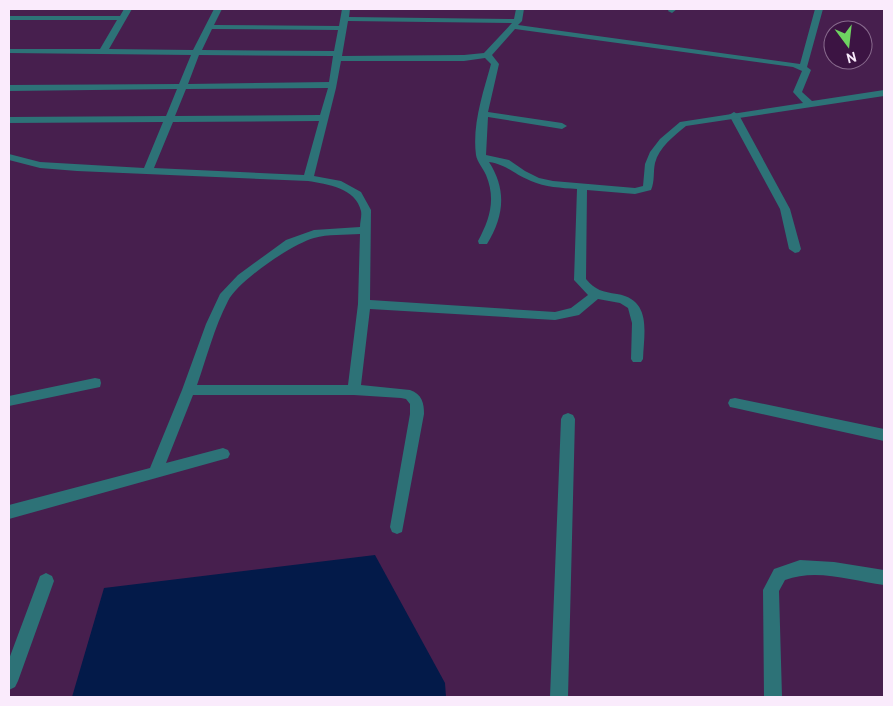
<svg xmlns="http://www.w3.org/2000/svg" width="893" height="706" font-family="Overpass,sans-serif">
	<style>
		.water { fill: #031a49 }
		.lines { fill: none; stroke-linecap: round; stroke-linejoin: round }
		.service { fill: #2d7277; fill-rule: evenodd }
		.minor { fill: #2d7277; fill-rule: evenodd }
	</style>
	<rect width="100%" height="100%" fill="#471f4e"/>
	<path class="water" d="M375 555 445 683 446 697H72L104 588Z"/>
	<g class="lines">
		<path class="service" d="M734 112 739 115 790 209 801 249 799 252 795 253 789 249 780 209 729 115Z
			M800 560 834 562 884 570V585C852 581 817 568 785 580L779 591 782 697H764L763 590 774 569Z"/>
		<path class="minor" d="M124 9H132L109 49 193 50 214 9H222L214 25 339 26 342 9H350L349 17 514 19 516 9H524L522 21 518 25 800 64 815 9H823L807 67 811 70 802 92 812 101 884 90V96L686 126C674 136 659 147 655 163 653 172 655 181 651 190L635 194 587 190 586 279C595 290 603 292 617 294 652 300 644 332 643 359L641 362H633L631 359 632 323 628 308 620 303 598 299 579 315 555 320 370 309 361 385 410 390C422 394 424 403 424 414L402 532 397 534 392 532 390 527 410 414V404L406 399 401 398 354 395H193L166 463 223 448 228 450 230 454 228 458 9 519V505L150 468 182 390 206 324 220 294 238 275 286 240 314 230 360 227C360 222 362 216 361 211 356 188 327 184 308 181L77 171 40 168 9 160V154L40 162 144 168 163 122 9 123V117L166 116 177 89 9 91V85L179 84 191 55 9 53V49H100L117 20H9V16H120ZM348 21 512 23 484 53 464 55 342 56ZM212 29 338 30 334 51 202 50ZM515 29 793 67 802 71 793 92 803 103 680 122 660 139 650 152 645 164 643 186 635 188 553 181 539 178 525 171 509 160 486 155 488 117 562 129 567 126 562 123 488 112 499 64 492 55ZM199 55 333 56 329 82 188 84ZM485 58 491 64C483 93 472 125 476 155 477 162 483 168 486 175 496 199 490 219 478 241L479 244H487C504 216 507 190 489 162 508 165 513 174 531 181 545 187 561 188 577 189L574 280 588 295 571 308 555 312 370 300 371 210 361 192 341 181 314 176 336 88 341 61H464ZM328 88 320 115 175 116 186 89ZM319 121 304 175 154 168 173 122ZM360 234 358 304 348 385H197C207 357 214 328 228 301 238 281 292 244 314 238 328 234 345 235 360 234Z
			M669 9H677L672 13 668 11Z
			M95 378 100 379 101 383 100 387 9 406V396Z
			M735 398 884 429V441L735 408 730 407 728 403 730 399Z
			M568 413 573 415 575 419 568 697H550L561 419 563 415Z
			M46 573 52 576 54 581 18 681 15 687 9 690V659L40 576Z"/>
	</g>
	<rect width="893" height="706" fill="none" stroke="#faebfc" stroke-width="20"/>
	<g transform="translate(848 45) rotate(165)"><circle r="24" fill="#3c1443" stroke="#886a8d"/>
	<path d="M0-4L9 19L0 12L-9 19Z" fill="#6ed361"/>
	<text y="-8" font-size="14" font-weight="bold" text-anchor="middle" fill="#faebfc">N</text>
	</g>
</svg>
